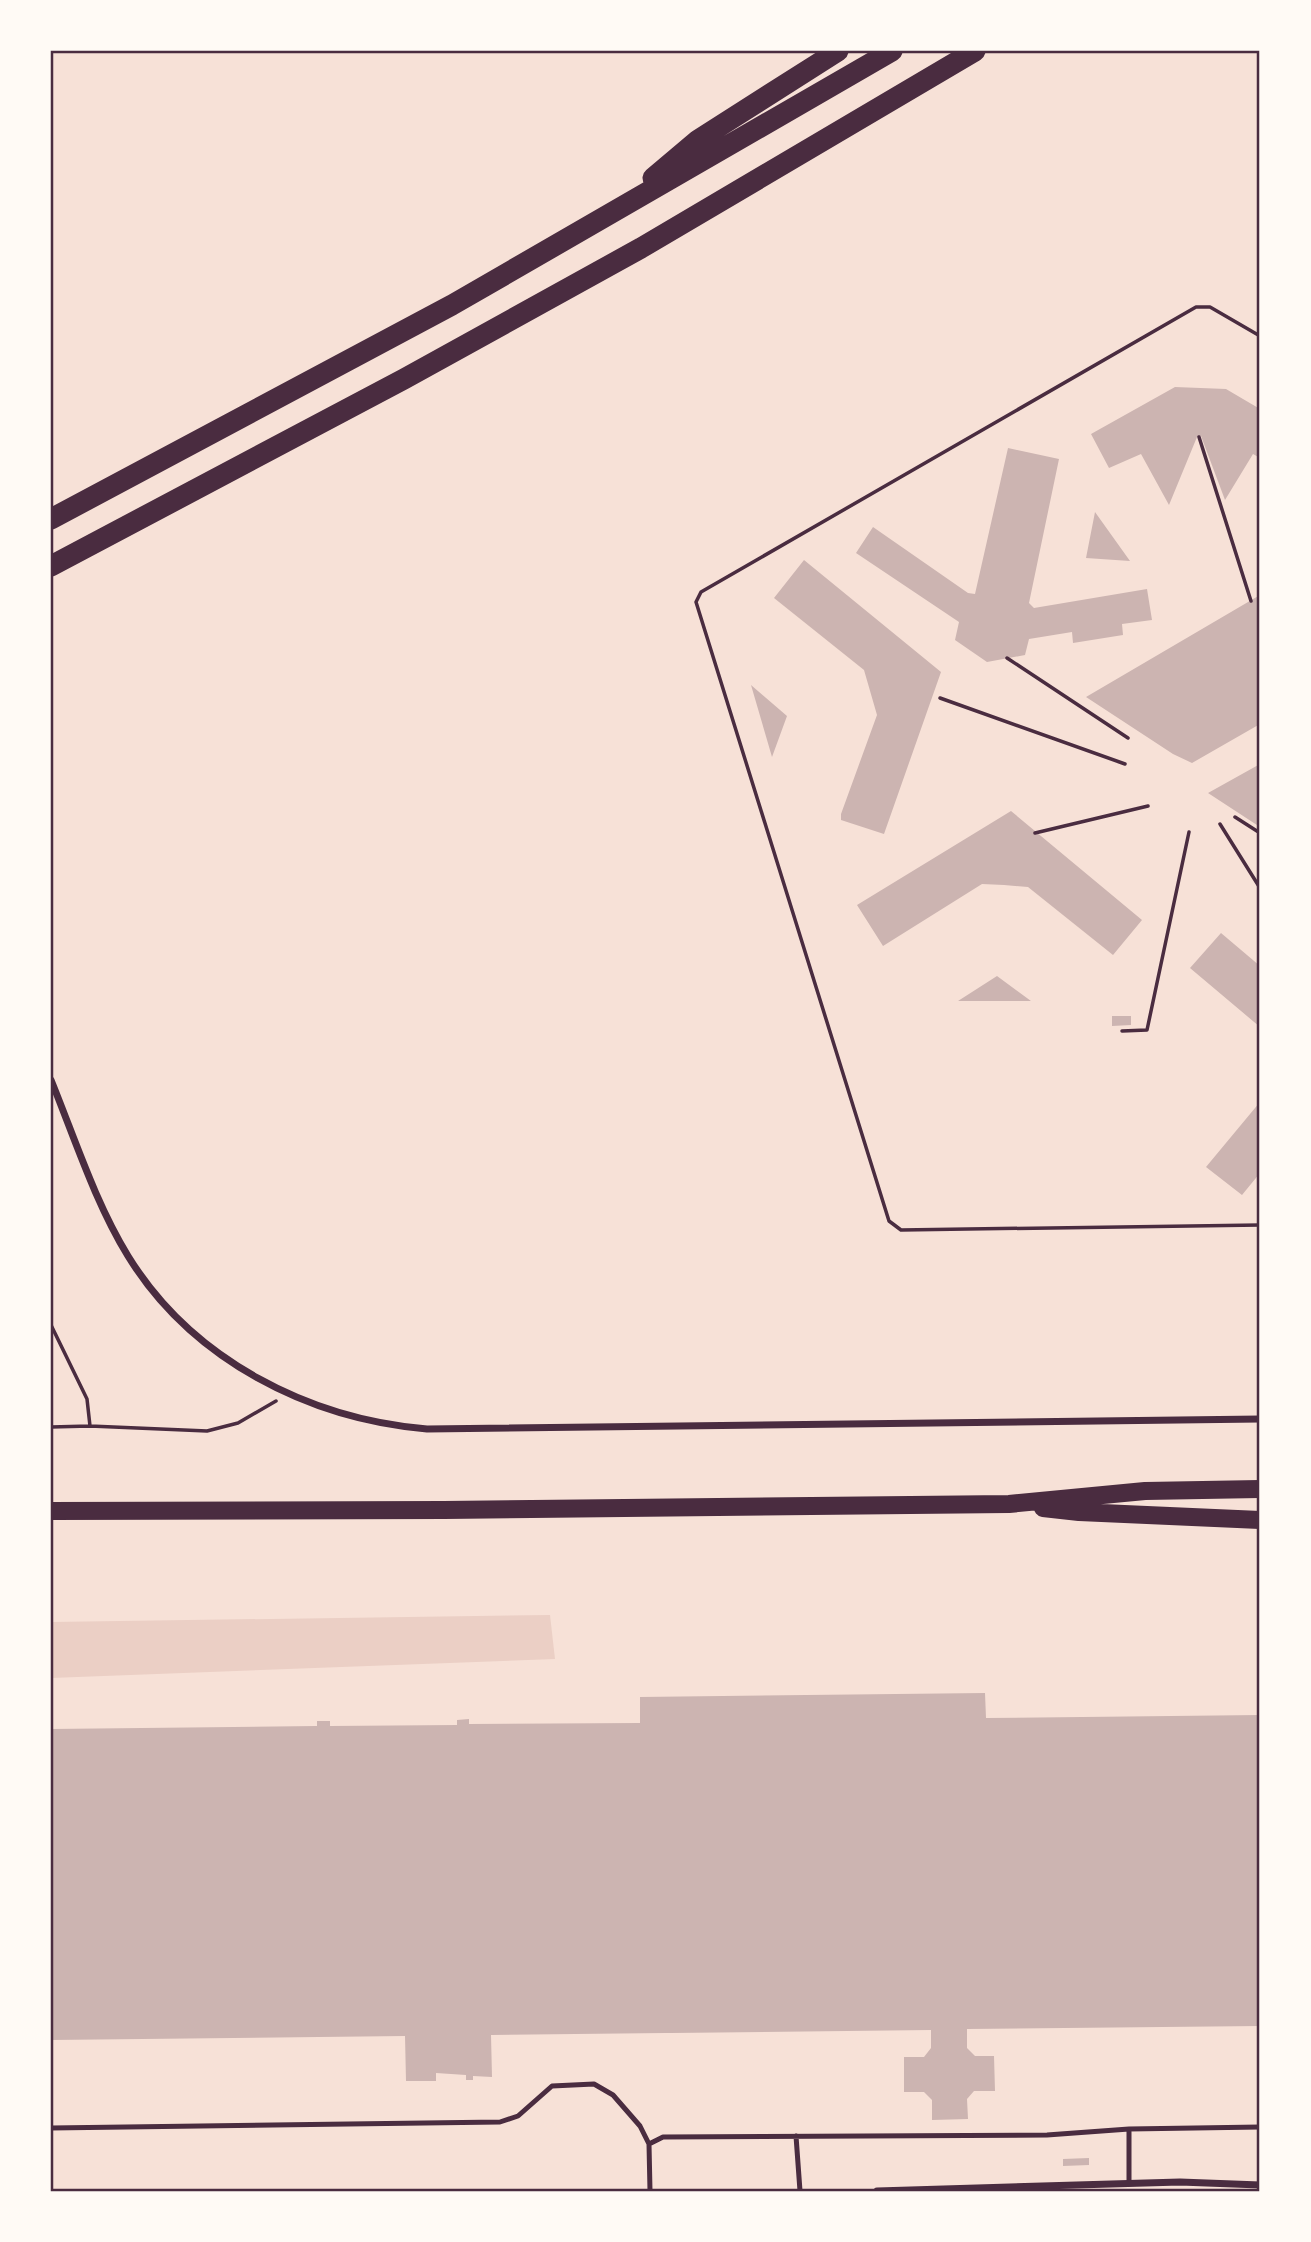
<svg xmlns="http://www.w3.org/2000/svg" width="1311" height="2242" font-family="'Roboto Serif',serif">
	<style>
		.green { fill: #ebcfc5 }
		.building { fill: #ccb4b1 }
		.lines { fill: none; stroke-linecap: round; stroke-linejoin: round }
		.path { stroke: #4a2c40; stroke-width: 3.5 }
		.service { stroke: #4a2c40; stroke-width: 5 }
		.minor { stroke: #4a2c40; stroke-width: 7 }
		.primary { stroke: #4a2c40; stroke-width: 18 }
		.motorway { stroke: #4a2c40; stroke-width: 21 }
		.neatline { fill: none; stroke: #4a2c40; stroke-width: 2.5 }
	</style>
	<rect width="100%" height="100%" fill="#f7e1d7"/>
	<path class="green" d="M550 1615 555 1659 51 1678V1622Z"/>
	<path class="building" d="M1175 387 1226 389 1260 409V458L1253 454 1225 500 1201 436 1197 437 1169 505 1141 454 1109 468 1091 434Z
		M1008 448 1059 459 1029 603 1034 608 1147 589 1152 620 1122 624 1123 635 1073 643 1072 632 1029 639 1025 655 987 662 955 640 959 622 856 553 873 527 968 593 975 594Z
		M1095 512 1130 561 1086 558Z
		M804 560 941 672 884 834 841 820V814L877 715 864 670 774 598Z
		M1260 595V724L1192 763 1173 754 1086 697Z
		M751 685 787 716 772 757Z
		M1260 764V827L1208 793Z
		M1011 811 1142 920 1113 955 1028 887 1004 885 982 884 883 946 857 905Z
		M1221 933 1260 966V1027L1190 968Z
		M997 976 1031 1001H958Z
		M1112 1016H1131V1025L1112 1026Z
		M1260 1102V1173L1242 1195 1206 1167Z
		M985 1693 986 1718 1260 1715V2026L967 2029V2048L975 2056H994L995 2091H974L967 2099 968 2119 932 2120V2100L924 2092H904V2057H924L931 2048V2030L491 2035 492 2077 473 2076V2080H466V2075L436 2073V2081H406L405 2036 51 2040V1729L317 1726V1721H330V1726L457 1725V1720L469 1719V1724L640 1723V1697Z
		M1089 2158V2165L1063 2166V2159Z"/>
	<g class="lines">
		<path class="path" d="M1260 336 1210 307H1196L701 592 696 602 889 1221 901 1230 1260 1225
			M1199 437 1251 601
			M1007 658 1128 738
			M940 698 1125 764
			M1235 817 1260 833
			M1220 824 1260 888
			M1035 833 1148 806
			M1122 1031 1147 1030 1189 832
			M51 1325 87 1399 90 1426
			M51 1427 90 1426 207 1431 238 1423 276 1401"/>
		<path class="service" d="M51 2128 500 2122 518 2116 552 2086 594 2084 613 2095 640 2126 649 2144
			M796 2136 800 2191
			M1129 2183V2129L1260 2127
			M650 2191 649 2144 663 2137 1047 2135 1129 2129"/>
		<path class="minor" d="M51 1080C75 1139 95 1202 128 1256 192 1360 309 1419 427 1429L1260 1419
			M877 2191 1180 2182 1260 2185"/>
		<path class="primary" d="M1043 1508 1079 1512 1260 1520
			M51 1511 444 1510 1009 1504 1145 1491 1260 1489"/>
		<path class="motorway" d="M653 178 698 140 838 51
			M51 519 452 305 892 51
			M51 566 404 379 641 248 975 51"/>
	</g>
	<rect width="1311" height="2242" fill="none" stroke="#fffaf5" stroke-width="105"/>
	<rect x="52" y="52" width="1206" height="2138" class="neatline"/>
</svg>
